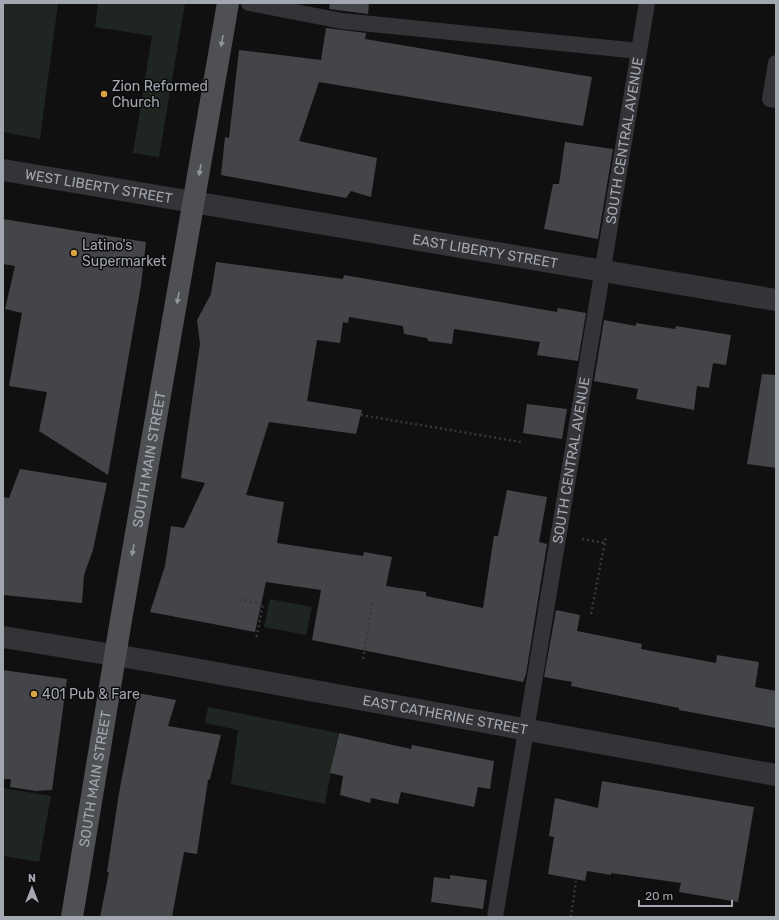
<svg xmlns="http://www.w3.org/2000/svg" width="779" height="920" font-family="Rubik,sans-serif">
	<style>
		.green { fill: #1f2520 }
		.building { fill: #444549 }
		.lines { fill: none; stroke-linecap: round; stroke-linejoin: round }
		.path { stroke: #38393d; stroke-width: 2.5; stroke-dasharray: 2 3; stroke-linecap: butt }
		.lane { stroke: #343438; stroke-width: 16 }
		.street { stroke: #343438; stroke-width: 22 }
		.primary { stroke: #4e5054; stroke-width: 22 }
		.oneway { fill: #92969e }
		.poi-dot { fill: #d9a341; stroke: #0b0b0c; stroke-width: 1.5 }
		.labels { text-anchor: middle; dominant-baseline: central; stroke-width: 3; stroke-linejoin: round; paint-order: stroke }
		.poi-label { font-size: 14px; fill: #a3a7b0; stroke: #0b0b0c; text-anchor: start }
		.street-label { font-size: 14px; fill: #a3a7b0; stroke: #0b0b0c }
	</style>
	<rect width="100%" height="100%" fill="#101011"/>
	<path class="green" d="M3 3H58L40 139 3 132Z
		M98 3H185L159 157 133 153 152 36 95 27Z
		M270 599 312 607 306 635 264 627Z
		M208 707 338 733 325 804 231 784 238 730 205 723Z
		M3 788 51 796 39 862 3 856Z"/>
	<path class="building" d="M330 3H369L368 14 329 9Z
		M326 28 366 33 365 39 592 77 583 126 319 82 299 141 377 158 371 197 351 191 346 198 221 175 225 137 229 138 239 50 321 60Z
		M565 142 613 149 598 239 544 229 553 184H559Z
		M3 219 146 242 141 285 108 475 39 431 47 392 9 386 22 313 5 309 15 266 3 264Z
		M216 262 343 279 344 275 557 312 558 308 586 313 578 361 537 355 540 342 454 329 452 344 428 341 427 338 404 334 403 326 349 317 348 323 343 322 340 343 317 340 307 401 362 410 356 434 269 422 246 495 284 502 277 543 363 556 364 552 392 557 386 586 426 592V596L483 608 494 536H498L507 490 547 497 539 542 547 544 526 674 523 682 312 640 321 590 266 582 255 632 150 612 165 566 171 526 184 528 205 483 181 478 200 344 197 320 211 294Z
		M604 320 636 326V323L675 329 676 326 731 335 726 365 713 363 709 388 697 386 694 410 636 399 638 389 594 381Z
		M762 374 776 375V468L747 464Z
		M527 404 567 409 562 439 523 433Z
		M20 469 107 483 93 550 84 575 82 603 3 595V497L9 498Z
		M556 610 580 615 577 631 642 644 641 649 716 663 717 655 759 662 755 687 776 691V728L679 710V708L571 686 572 682 544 677Z
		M3 670 67 679 52 790 36 791 10 787 11 779H3Z
		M138 693 176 700 168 726 221 735 210 779 208 780 197 854 184 852 172 917H100L109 872H107L119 793Z
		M339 733 411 749 412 745 494 761 490 789 478 787 474 807 401 792 398 804 371 798 370 803 340 795 343 776 330 773Z
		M602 781 754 807 738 902 679 892 681 883 611 873V875L587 871 585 881 548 874 554 837 549 836 555 798 598 808Z
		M450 875 487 880 483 909 431 902 434 877 450 879Z"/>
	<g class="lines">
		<path class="path" d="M361 415 521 442
			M582 539 604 543
			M240 600 263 604 256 640
			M591 614 606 536
			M363 659 373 599
			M571 917 576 881"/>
		<g class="lane">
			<path d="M249 3 342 21 639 51"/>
			<path d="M776 63 770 99 776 100"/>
			<path id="s1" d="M495 917 647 3"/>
		</g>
		<g class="street">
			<path id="s2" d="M3 170 776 300"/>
			<path id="s3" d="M3 637 150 661 776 775"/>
		</g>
		<path class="primary" id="s4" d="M72 917 121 620 228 3"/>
	</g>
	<defs><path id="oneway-solid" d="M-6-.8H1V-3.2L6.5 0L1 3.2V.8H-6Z"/></defs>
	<g class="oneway">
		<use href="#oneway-solid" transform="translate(222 41) rotate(100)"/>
		<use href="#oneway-solid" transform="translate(200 170) rotate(100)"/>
		<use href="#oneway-solid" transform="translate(178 298) rotate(100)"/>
		<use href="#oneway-solid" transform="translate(133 550) rotate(100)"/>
	</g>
	<g class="poi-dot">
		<circle cx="104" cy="94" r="4"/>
		<circle cx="74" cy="253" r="4"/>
		<circle cx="34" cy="694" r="4"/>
	</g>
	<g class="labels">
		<g class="poi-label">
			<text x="112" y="86">Zion Reformed<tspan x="112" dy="16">Church</tspan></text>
			<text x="82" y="245">Latino's<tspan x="82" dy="16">Supermarket</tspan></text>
			<text x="42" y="694">401 Pub &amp; Fare</text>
		</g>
		<g class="street-label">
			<text stroke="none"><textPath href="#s1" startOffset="787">SOUTH CENTRAL AVENUE</textPath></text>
			<text stroke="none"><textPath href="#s2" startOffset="97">WEST LIBERTY STREET</textPath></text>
			<text stroke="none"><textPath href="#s2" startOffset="489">EAST LIBERTY STREET</textPath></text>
			<text stroke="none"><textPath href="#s4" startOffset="464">SOUTH MAIN STREET</textPath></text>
			<text stroke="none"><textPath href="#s1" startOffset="463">SOUTH CENTRAL AVENUE</textPath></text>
			<text stroke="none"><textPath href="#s3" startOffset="449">EAST CATHERINE STREET</textPath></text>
			<text stroke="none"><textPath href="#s4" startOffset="140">SOUTH MAIN STREET</textPath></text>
		</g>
	</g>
	<rect width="779" height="920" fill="none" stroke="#a3a7b0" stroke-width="8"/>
	<g transform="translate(32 888)" stroke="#0b0b0c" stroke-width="3" paint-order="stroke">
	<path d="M0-3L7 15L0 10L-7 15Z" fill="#a3a7b0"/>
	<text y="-6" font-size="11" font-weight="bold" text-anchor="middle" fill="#a3a7b0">N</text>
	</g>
	<path d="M639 900v6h93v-6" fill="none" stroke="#a3a7b0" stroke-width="2"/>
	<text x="645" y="900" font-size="12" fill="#a3a7b0" stroke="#0b0b0c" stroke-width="3" paint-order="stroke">20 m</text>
</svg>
